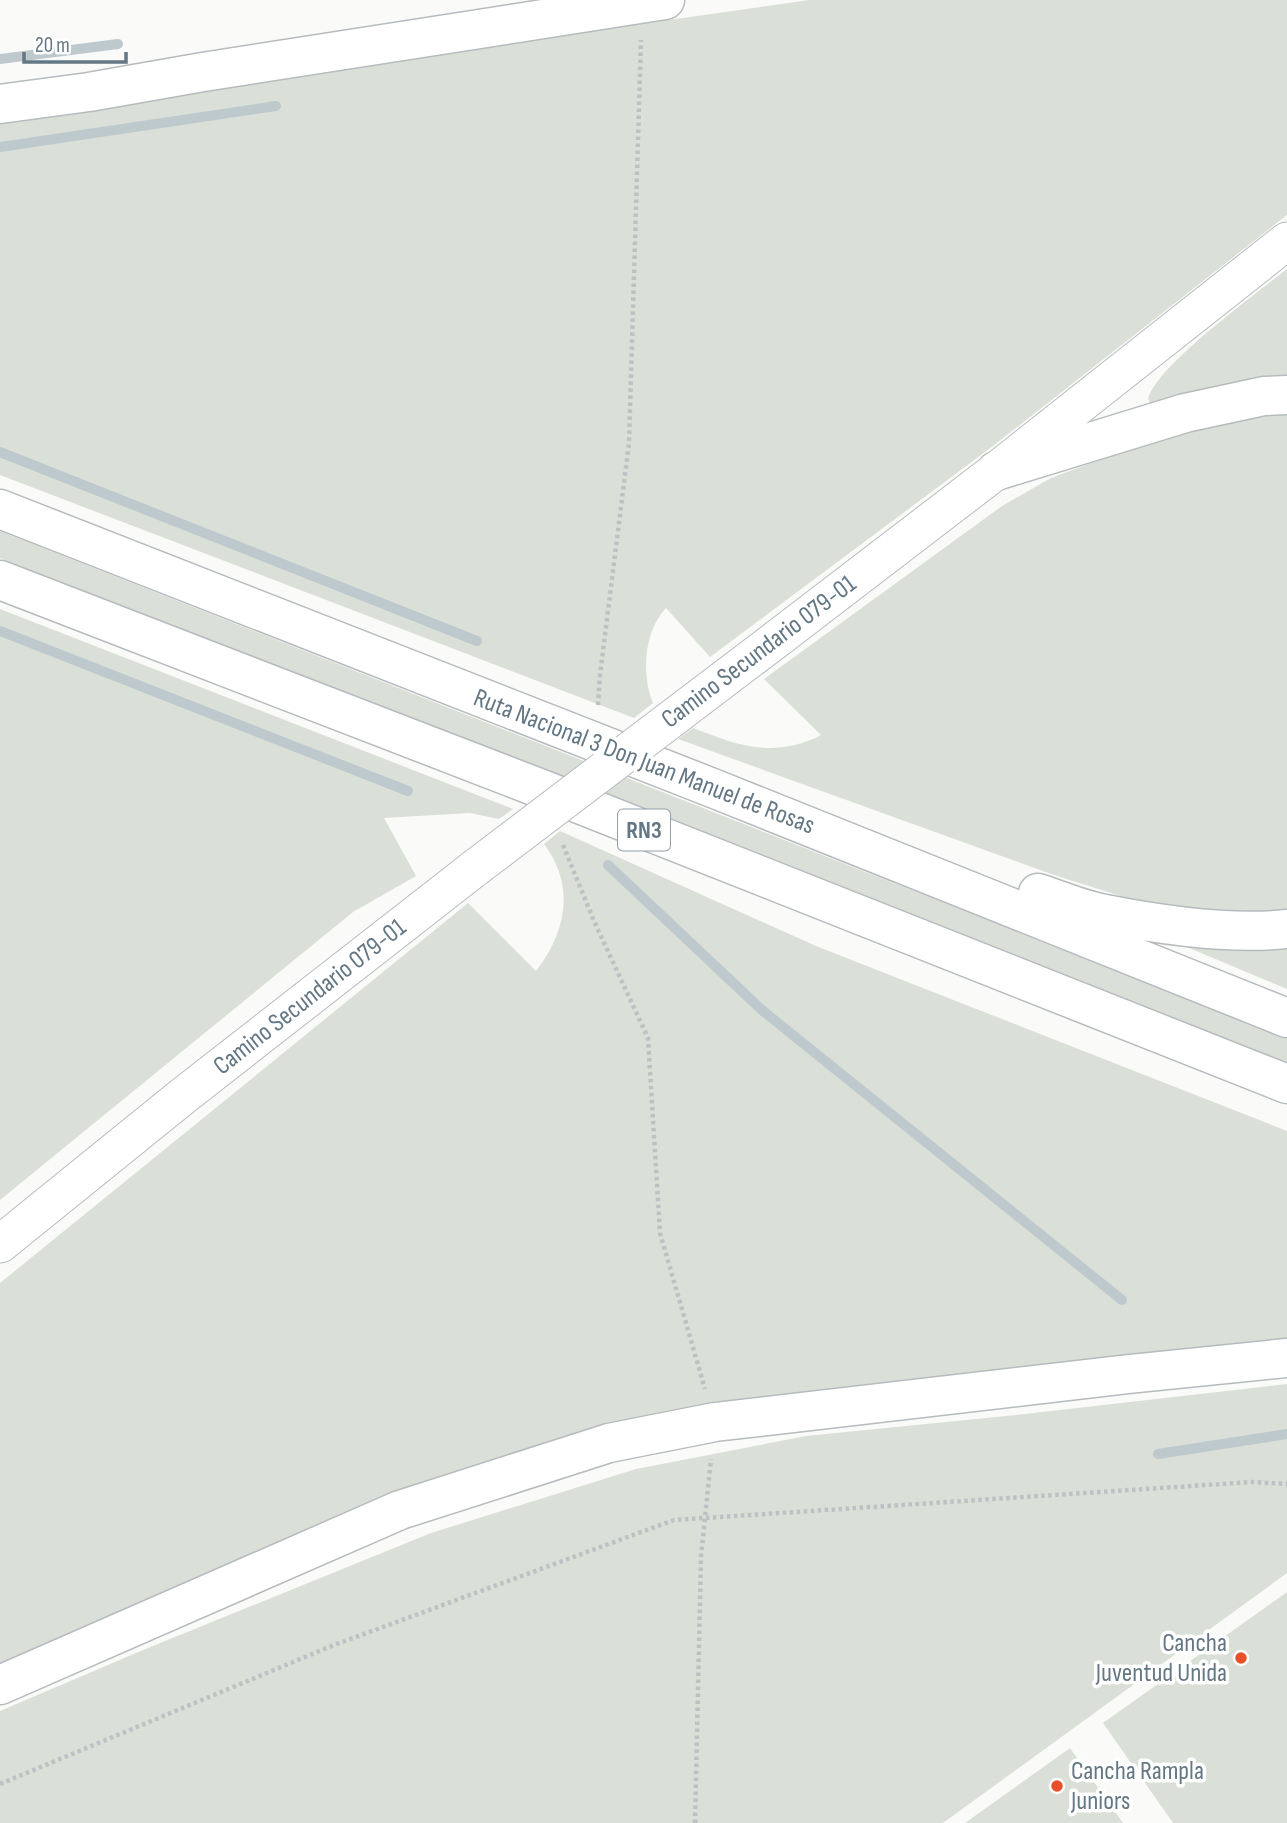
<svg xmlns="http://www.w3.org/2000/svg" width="1287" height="1823" font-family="'Sofia Sans Condensed',sans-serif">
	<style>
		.green { fill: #dae0d7 }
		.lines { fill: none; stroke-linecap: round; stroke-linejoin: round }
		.stream { stroke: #bec9ce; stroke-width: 10 }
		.secondary-casing { stroke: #b5bcc1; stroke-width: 39 }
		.trunk-casing { stroke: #b6bbbe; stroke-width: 41 }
		.path { stroke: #bdc1c3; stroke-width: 4.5; stroke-dasharray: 3.5 3.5; stroke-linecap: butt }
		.secondary { stroke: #fff; stroke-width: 37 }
		.trunk { stroke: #fff; stroke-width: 38 }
		.secondary-bridge-casing { stroke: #b5bcc1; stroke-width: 39; stroke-linecap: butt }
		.secondary-bridge { stroke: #fff; stroke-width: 37 }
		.poi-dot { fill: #e95029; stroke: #fff; stroke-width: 2.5 }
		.labels { text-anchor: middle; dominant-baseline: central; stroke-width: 7; stroke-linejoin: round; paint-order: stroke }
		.shield { fill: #fff; stroke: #92a0a9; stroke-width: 2 }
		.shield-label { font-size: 24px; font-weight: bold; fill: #647784 }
		.street-label { font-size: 26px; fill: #647784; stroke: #fff }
		.poi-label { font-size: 26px; fill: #647784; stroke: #fff; text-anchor: end }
	</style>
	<rect width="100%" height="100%" fill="#fafaf8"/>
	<path class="green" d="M809 0H1287V215L993 446 710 657 666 608C644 631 641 674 653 703L634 718 0 475V120L193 93 443 52Z
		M1287 269V377L1151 404 1148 399C1157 365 1256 294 1287 269Z
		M1287 412V913L1152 906 1054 875 678 739 693 728C728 741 757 754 795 745 804 742 813 740 821 735L764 679 1002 506 1051 478 1159 438 1251 416Z
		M0 531 1287 1038V1066L0 558Z
		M0 609 513 809 499 819 470 813 384 818 416 876 353 912 0 1200Z
		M560 831 816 946 1287 1131V1344L687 1417 0 1665V1283L468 903 536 971C567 931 575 885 544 844Z
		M1182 945 1287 946V989Z
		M1287 1384V1573L943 1823H0V1711L143 1650 431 1533 636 1469 806 1436 1016 1415Z
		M1287 1592V1823H1173L1103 1723Z
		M1070 1748 1123 1823H965Z"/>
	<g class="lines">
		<path class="stream" d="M0 59 118 44
			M0 147 276 106
			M0 452 477 641
			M0 631 408 791
			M608 865 763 1011 1122 1300
			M1158 1454 1287 1434"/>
		<g class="secondary-casing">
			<path id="secondary" d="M778 638 996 471 1287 241
				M0 1244 183 1096 475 868"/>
		</g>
		<g class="trunk-casing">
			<path id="trunk" d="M0 104 89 92 203 72 665 0
				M996 471 1185 413 1264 396 1287 395
				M0 509 715 789 1287 1018
				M0 580 539 788 1287 1084
				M1038 893C1060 900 1082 910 1105 914 1161 925 1230 935 1287 929
				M0 1685 400 1510 609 1443 715 1422 1129 1374 1287 1358"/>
		</g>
		<path class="path" d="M598 705 600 675 629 443 641 40
			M563 845 594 921 648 1038 660 1233 705 1389
			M0 1784 334 1645 674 1520 1252 1482 1287 1484
			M695 1823 701 1557 711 1459"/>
		<use href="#secondary" class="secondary"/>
		<use href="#trunk" class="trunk"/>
		<g class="secondary-bridge-casing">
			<path id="secondary-bridge" d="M475 868 778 638"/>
		</g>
		<use href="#secondary-bridge" class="secondary-bridge"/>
	</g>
	<g class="poi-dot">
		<circle cx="1241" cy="1658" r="7"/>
		<circle cx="1057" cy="1786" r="7"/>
	</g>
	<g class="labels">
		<rect class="shield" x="618" y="809.5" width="52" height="41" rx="5"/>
		<g class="shield-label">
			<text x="644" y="830">RN3</text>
		</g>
		<g class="street-label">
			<text transform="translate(759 652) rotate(-37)">Camino Secundario 079-01</text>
			<text transform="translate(644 762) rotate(21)">Ruta Nacional 3 Don Juan Manuel de Rosas</text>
			<text transform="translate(310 997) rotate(-38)">Camino Secundario 079-01</text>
		</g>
		<g class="poi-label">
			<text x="1227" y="1643">Cancha<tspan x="1227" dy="30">Juventud Unida</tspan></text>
			<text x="1071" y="1771" text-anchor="start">Cancha Rampla<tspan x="1071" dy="30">Juniors</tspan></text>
		</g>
	</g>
	<path d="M24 52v10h102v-10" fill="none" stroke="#647784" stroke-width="3.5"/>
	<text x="35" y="52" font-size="21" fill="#647784" stroke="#ffffff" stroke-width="5" paint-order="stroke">20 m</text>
</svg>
